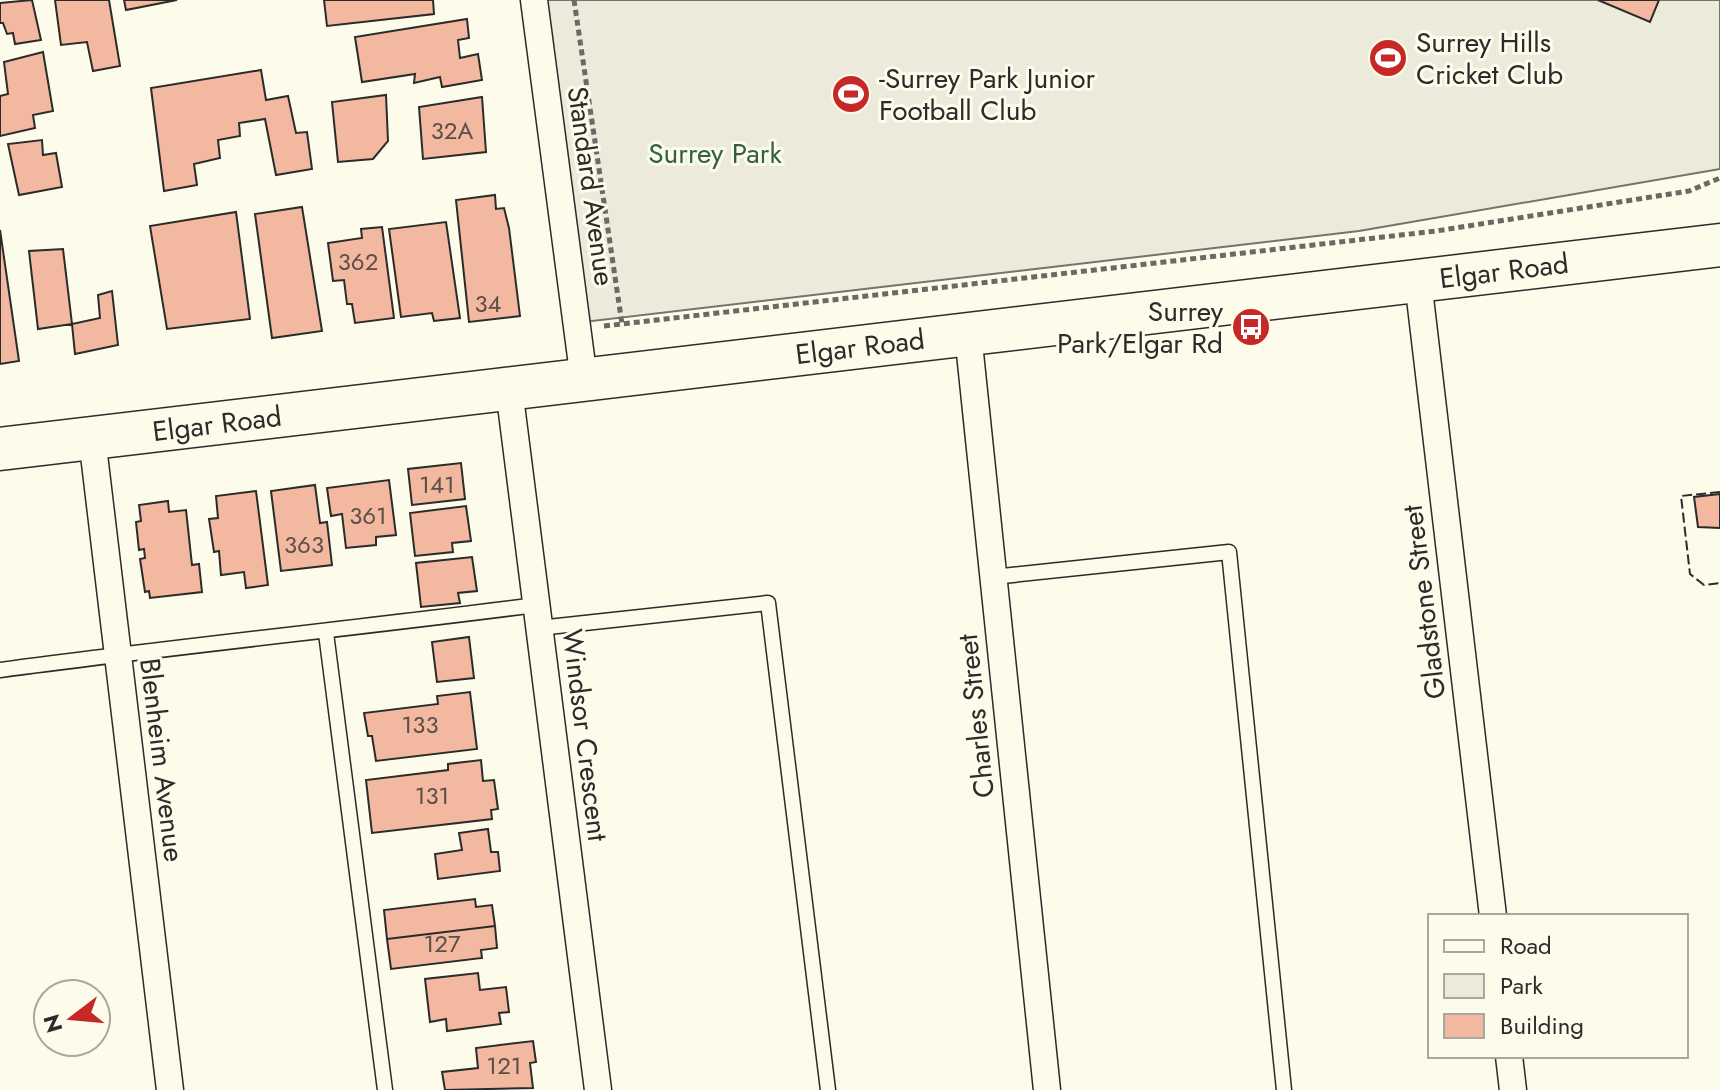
<svg xmlns="http://www.w3.org/2000/svg" width="1720" height="1090" font-family="Jost,sans-serif">
	<style>
		.green { fill: #ecebdb; stroke: #74746e; stroke-width: 2 }
		.building { fill: #f2b8a0; stroke: #2b2b2b; stroke-width: 2 }
		.lines { fill: none; stroke-linecap: round; stroke-linejoin: round }
		.lane-casing { stroke: #2b2b2b; stroke-width: 17 }
		.street-casing { stroke: #2b2b2b; stroke-width: 29 }
		.primary-casing { stroke: #2b2b2b; stroke-width: 45 }
		.path { stroke: #6a6964; stroke-width: 5; stroke-dasharray: 6 4; stroke-linecap: butt }
		.lane { stroke: #fdfbea; stroke-width: 14 }
		.street { stroke: #fdfbea; stroke-width: 26 }
		.primary { stroke: #fdfbea; stroke-width: 42 }
		.fence { stroke: #2b2b2b; stroke-width: 2; stroke-dasharray: 10 4; stroke-linecap: butt }
		.labels { text-anchor: middle; dominant-baseline: central; stroke-width: 6; stroke-linejoin: round; paint-order: stroke }
		.number-label { font-size: 24px; fill: #5d4e48 }
		.poi-label { font-size: 28px; fill: #2b2b2b; stroke: #fdfbea; text-anchor: start }
		.park-label { font-size: 28px; fill: #34623c; stroke: #fdfbea }
		.street-label { font-size: 28px; fill: #2b2b2b; stroke: #fdfbea }
	</style>
	<rect width="100%" height="100%" fill="#fdfbea"/>
	<path class="green" d="M542 0H1720V169L1359 231 584 322Z"/>
	<path class="building" d="M32 0 41 40 15 44 13 33 7 34 3 23H0V3Z
		M55 0H109L120 66 93 71 87 42 61 45Z
		M124 0H177L126 10Z
		M324 0H433L434 14 327 26Z
		M1598 0H1659L1650 22Z
		M467 19 469 38 458 40 460 58 478 54 482 80 442 87 440 77 414 83 415 74 362 82 355 37Z
		M43 52 53 111 33 115 35 128 0 136V96L8 94 4 62Z
		M261 70 266 100 288 96 296 133 307 132 312 169 276 175 265 119 239 123 240 136 218 140 220 158 194 164 197 185 164 191 151 88Z
		M386 95 388 141 373 159 338 162 332 102Z
		M482 97 486 152 423 159 419 107Z
		M42 140 43 155 56 153 62 187 19 195 8 144Z
		M495 195 496 209 504 208 509 228 520 316 469 322 456 200Z
		M302 207 322 331 272 338 255 214Z
		M236 212 250 319 167 329 150 226Z
		M446 222 460 318 434 321 432 313 401 317 389 229Z
		M382 227 394 318 355 323 352 304H347L344 280 333 281 328 243 362 238 361 229Z
		M0 230 19 361 0 364Z
		M63 249 72 324 38 329 29 251Z
		M112 291 118 345 75 354 72 324 100 318 98 295Z
		M461 463 465 499 412 505 408 469Z
		M389 480 396 535 376 537V545L346 548 342 514 331 516 327 488Z
		M315 485 320 523 327 522 332 565 281 571 271 491Z
		M256 491 268 585 246 588 244 572 221 575 219 551 214 552 209 519 218 518 216 496Z
		M1720 494V528L1698 527 1694 497Z
		M168 501 169 512 186 510 192 565 199 564 202 592 150 598 149 591 145 592 140 559 145 558 144 549 139 550 136 522 141 521 139 505Z
		M466 506 471 541 452 543 453 552 415 556 410 513Z
		M472 557 477 591 458 593 460 603 421 607 416 563Z
		M469 637 474 678 437 682 432 642Z
		M470 692 477 749 376 761 372 736H368L364 713 438 704 437 696Z
		M481 760 483 781 494 780 498 809 491 810 492 819 372 833 366 780 448 770V764Z
		M488 829 491 852H498L500 871 438 879 435 854 462 850 459 833Z
		M475 899 476 907 492 905 495 926 387 939 384 910Z
		M495 926 497 948 481 950 482 958 391 969 387 939Z
		M478 973 480 990 506 987 509 1012 499 1013 501 1024 447 1031 446 1019 430 1022 425 979Z
		M533 1041 536 1062 530 1063 533 1088 445 1090 442 1072 478 1068 476 1048Z"/>
	<g class="lines">
		<g class="lane-casing">
			<path id="lane" d="M993 577 1229 552 1284 1090
				M539 628 768 603 828 1090
				M326 633 385 1090
				M0 670C179 646 358 628 536 605"/>
		</g>
		<g class="street-casing">
			<path id="street" d="M534 0 584 380
				M1418 281 1493 916
				M968 334 1047 1090
				M509 389 598 1090
				M92 438 170 1090
				M1509 1056 1513 1090"/>
		</g>
		<g class="primary-casing">
			<path id="primary" d="M0 449 1720 245"/>
		</g>
		<path class="path" d="M574 0 622 324
			M604 326 1436 231 1689 191 1720 178"/>
		<use href="#lane" class="lane"/>
		<use href="#street" class="street"/>
		<use href="#primary" class="primary"/>
		<path class="fence" d="M1720 492 1681 496 1690 574 1704 585 1720 583"/>
	</g>
	<defs>
		<g id="stadium-disc" transform="scale(2)"><circle r="9.5" fill="#c62828" stroke="#fdfbea"/><path d="M0-5a6.5 5 0 1 0 0 10a6.5 5 0 1 0 0-10ZM-3.5-1.8h7v3.6h-7Z" fill="#fff"/></g>
		<g id="bus-disc" transform="scale(2)"><circle r="9.5" fill="#c62828" stroke="#fdfbea"/><path d="M-5-6H5V4H4V6H2V4H-2V6H-4V4H-5ZM-3.5-4V0h7V-4ZM-3.5 1.2v1.5H-2V1.2ZM2 1.2v1.5H3.5V1.2Z" fill="#fff"/></g>
	</defs>
	<g fill-rule="evenodd">
		<use href="#stadium-disc" x="1388" y="58"/>
		<use href="#stadium-disc" x="851" y="94"/>
		<use href="#bus-disc" x="1251" y="327"/>
	</g>
	<g class="labels">
		<g class="number-label">
			<text x="452" y="130">32A</text>
			<text x="358" y="261">362</text>
			<text x="488" y="303">34</text>
			<text x="437" y="484">141</text>
			<text x="368" y="515">361</text>
			<text x="304" y="544">363</text>
			<text x="420" y="724">133</text>
			<text x="432" y="795">131</text>
			<text x="442" y="943">127</text>
			<text x="504" y="1065">121</text>
		</g>
		<g class="poi-label">
			<text x="1416" y="42">Surrey Hills<tspan x="1416" dy="32">Cricket Club</tspan></text>
			<text x="879" y="78">-Surrey Park Junior<tspan x="879" dy="32">Football Club</tspan></text>
			<text x="1223" y="311" text-anchor="end">Surrey<tspan x="1223" dy="32">Park/Elgar Rd</tspan></text>
		</g>
		<g class="park-label">
			<text x="715" y="153">Surrey Park</text>
		</g>
		<g class="street-label">
			<text transform="translate(591 186) rotate(82)">Standard Avenue</text>
			<text transform="translate(1504 271) rotate(-7)">Elgar Road</text>
			<text transform="translate(860 347) rotate(-7)">Elgar Road</text>
			<text transform="translate(217 424) rotate(-7)">Elgar Road</text>
			<text transform="translate(1424 602) rotate(-97)">Gladstone Street</text>
			<text transform="translate(976 716) rotate(-96)">Charles Street</text>
			<text transform="translate(585 735) rotate(83)">Windsor Crescent</text>
			<text transform="translate(162 760) rotate(83)">Blenheim Avenue</text>
		</g>
	</g>
	<rect x="1428" y="914" width="260" height="144" fill="#fdfbea" stroke="#a9a89e" stroke-width="2"/>
	<rect x="1444" y="940" width="40" height="12" fill="#fdfbea" stroke="#a9a89e" stroke-width="2"/>
	<text x="1500" y="954" font-size="24" fill="#2b2b2b">Road</text>
	<rect x="1444" y="974" width="40" height="24" fill="#ecebdb" stroke="#a9a89e" stroke-width="2"/>
	<text x="1500" y="994" font-size="24" fill="#2b2b2b">Park</text>
	<rect x="1444" y="1014" width="40" height="24" fill="#f2b8a0" stroke="#a9a89e" stroke-width="2"/>
	<text x="1500" y="1034" font-size="24" fill="#2b2b2b">Building</text>
	<g transform="translate(72 1018) rotate(254)"><circle r="38" fill="#fdfbea" stroke="#a9a89e" stroke-width="2"/>
	<path d="M0-6L14 30L0 20L-14 30Z" fill="#c62828"/>
	<text y="-12" font-size="22" font-weight="bold" text-anchor="middle" fill="#2b2b2b">N</text>
	</g>
</svg>
